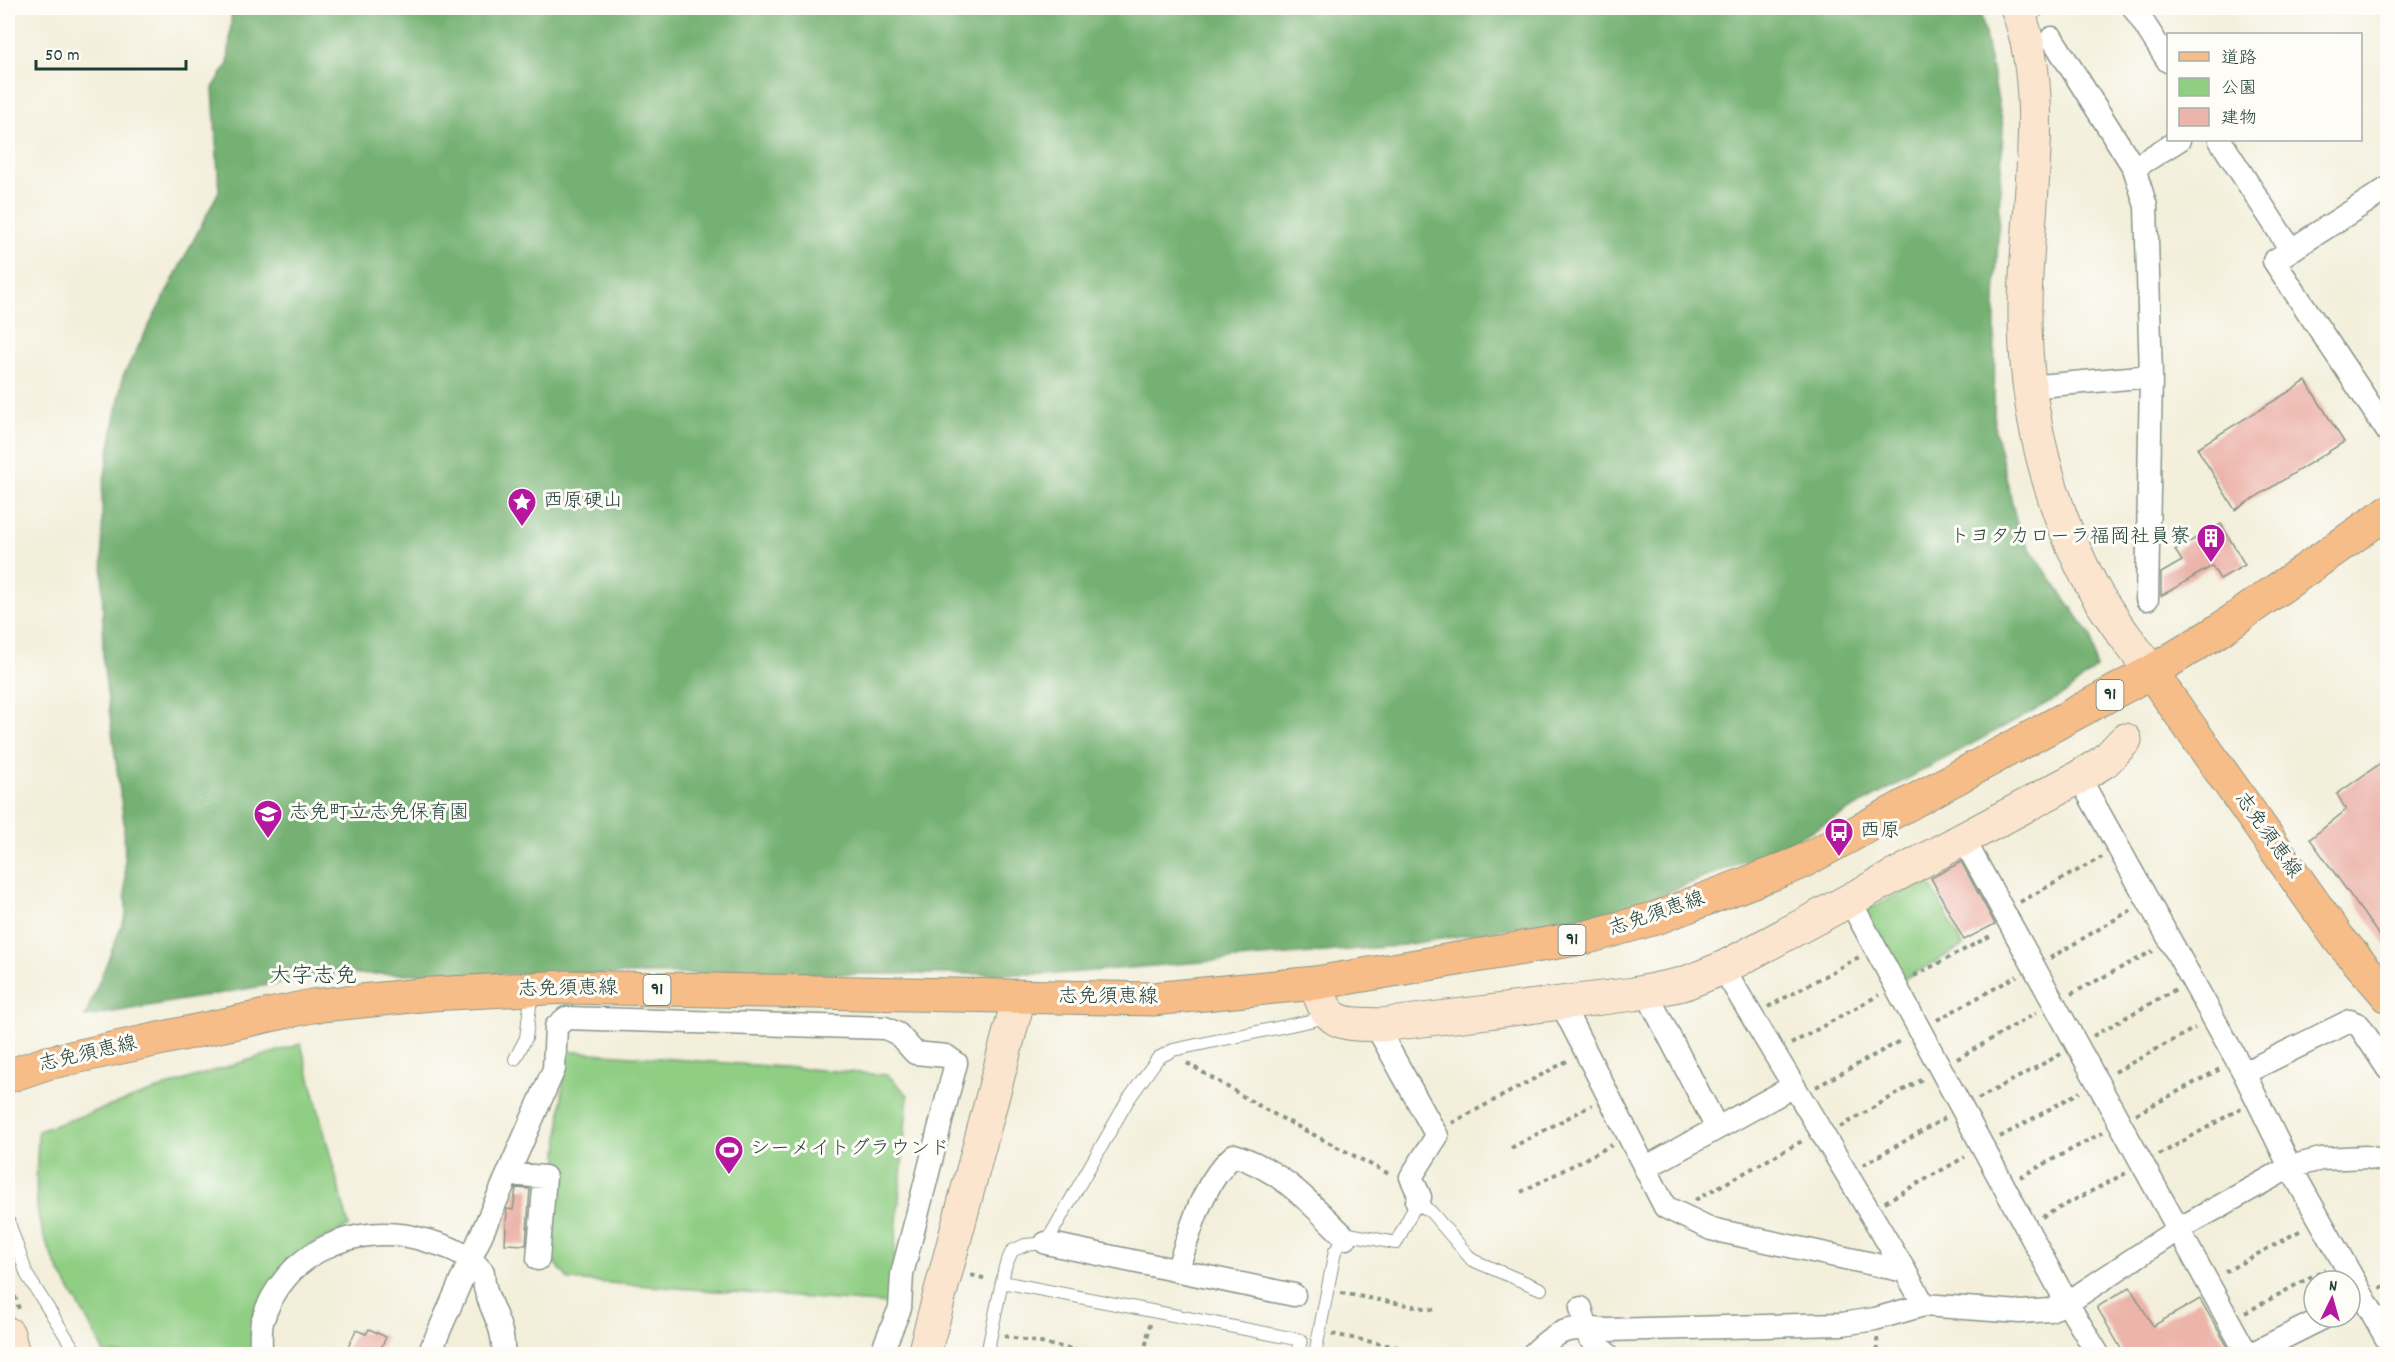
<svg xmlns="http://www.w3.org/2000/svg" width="2395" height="1362" font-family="Dekko,'Klee One',sans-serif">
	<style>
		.green { fill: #90ce84; stroke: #58865c; stroke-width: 1.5 }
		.forest { fill: #74b172; stroke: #4a7753; stroke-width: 1.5 }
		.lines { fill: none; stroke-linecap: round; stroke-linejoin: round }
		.stream { stroke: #54bbd2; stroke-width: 6 }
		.building { fill: #ecb4aa }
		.lane-casing { stroke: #899688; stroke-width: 14 }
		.street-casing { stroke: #899688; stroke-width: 25 }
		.secondary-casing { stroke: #899688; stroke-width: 35 }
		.primary-casing { stroke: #899688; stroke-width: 35 }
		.path { stroke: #899688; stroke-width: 4; stroke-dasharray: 4.5 4.5; stroke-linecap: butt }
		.lane { stroke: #fff; stroke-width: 12 }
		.street { stroke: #fff; stroke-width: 22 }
		.secondary { stroke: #fce5cf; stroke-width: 33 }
		.primary { stroke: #f7bd88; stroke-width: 33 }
		.labels { text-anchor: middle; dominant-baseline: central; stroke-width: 6; stroke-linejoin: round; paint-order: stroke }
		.shield { fill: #fdfcf7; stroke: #62766e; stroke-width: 1.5 }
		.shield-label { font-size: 18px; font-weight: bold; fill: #1f3d34 }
		.poi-label { font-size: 20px; fill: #1f3d34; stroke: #fdfcf7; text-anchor: start }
		.street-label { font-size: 20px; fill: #1f3d34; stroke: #fdfcf7 }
		.quarter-label { font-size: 22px; fill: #1f3d34; stroke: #fdfcf7 }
	</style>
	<rect width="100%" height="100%" fill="#fdfcf7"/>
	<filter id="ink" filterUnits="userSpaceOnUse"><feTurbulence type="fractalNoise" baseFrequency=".0167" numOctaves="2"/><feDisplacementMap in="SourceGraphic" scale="12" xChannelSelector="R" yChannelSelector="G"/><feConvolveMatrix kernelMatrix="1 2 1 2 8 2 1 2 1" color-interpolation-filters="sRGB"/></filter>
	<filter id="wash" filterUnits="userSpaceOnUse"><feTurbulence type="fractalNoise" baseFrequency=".008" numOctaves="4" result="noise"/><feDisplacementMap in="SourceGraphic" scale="24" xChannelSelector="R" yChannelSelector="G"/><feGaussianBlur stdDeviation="1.35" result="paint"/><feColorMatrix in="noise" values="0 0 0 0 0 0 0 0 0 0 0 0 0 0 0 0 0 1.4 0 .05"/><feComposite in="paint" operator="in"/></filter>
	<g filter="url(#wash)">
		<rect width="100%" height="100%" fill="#f3efdb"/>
		<path class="green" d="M1928 880 1963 946 1899 982 1863 911Z
			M301 1044 349 1226 310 1245 256 1354H104C86 1309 46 1262 38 1214 34 1188 38 1157 38 1131L194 1077Z
			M565 1051 888 1075 908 1095 890 1304 569 1280 551 1258Z"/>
		<path class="forest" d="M232 8H1980L2003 127 1995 302 1994 425 2019 533 2092 637 2096 668 2066 693 1787 844 1624 910 1397 946 1056 974H332L85 1017 126 915 124 823 103 662 102 491 123 376 219 191 213 88 228 64Z"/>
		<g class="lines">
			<path class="stream" d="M2159 64 2168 79"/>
		</g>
		<g id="blocks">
			<path class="building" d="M2306 381 2344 442 2235 510 2197 448Z
				M2221 524 2245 565 2220 579 2212 566 2161 596V573L2182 561 2175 550Z
				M2388 758V948L2310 839 2346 810 2337 794Z
				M1961 862 1995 924 1964 940 1931 878Z
				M516 1188 530 1189 526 1245 505 1244 507 1209 513 1210Z
				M2130 1287 2153 1326 2200 1299 2232 1354H2124L2097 1307Z
				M369 1329 386 1337 378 1354H345L356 1330 366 1334Z"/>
		</g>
	</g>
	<g filter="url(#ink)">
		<use href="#blocks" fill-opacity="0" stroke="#899688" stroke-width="1.5"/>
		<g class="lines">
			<g class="lane-casing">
				<path id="lane" d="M2023 19 2042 8
					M515 1059 526 1038 532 990
					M8 1220 27 1275 77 1354
					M1002 1282 1301 1340 1298 1354
					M987 1354 1005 1267 1012 1251 1025 1245 1046 1243 1128 1100 1158 1058 1173 1050 1328 1017
					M1315 1354 1335 1251 1349 1234 1396 1243 1417 1202 1431 1212 1472 1260 1541 1289"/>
			</g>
			<g class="street-casing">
				<path id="street" d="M2134 8 2168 61
					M2052 38 2134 168 2146 206 2151 376 2147 599
					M2220 140 2291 250
					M2134 168 2179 140
					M2388 188 2274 261 2388 432
					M2028 387 2151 376
					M2079 777 2244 1073 2290 1167 2388 1341
					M1963 838 2247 1354
					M1850 901 2067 1303 2098 1354
					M1723 968 1905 1271
					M1646 992 1717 1128
					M1560 1001 1665 1207 1711 1229 1905 1271 1924 1305
					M1382 1025 1381 1035 1437 1136 1411 1177 1420 1197 1417 1202
					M2244 1073 2350 1021 2359 1025 2388 1069
					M1645 1168 1794 1086
					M508 1174 545 1177 538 1259
					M1046 1243 1294 1295
					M1177 1271C1191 1230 1201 1184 1234 1155 1283 1171 1310 1203 1346 1238
					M1581 1308 1589 1337 1607 1354
					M261 1354C261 1344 260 1332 262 1322 283 1252 356 1220 424 1240 448 1246 467 1253 483 1272 483 1302 506 1323 503 1354
					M429 1354 554 1069 556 1027 566 1018 885 1028 898 1034 915 1053 946 1056 956 1063 902 1274 900 1308 881 1354
					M1533 1354C1560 1327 1570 1327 1607 1330L1842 1324 1875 1319 1924 1305 2020 1312 2050 1310 2067 1303 2177 1230 2290 1167 2321 1159 2366 1157 2388 1161
					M2251 1354 2325 1317"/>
			</g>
			<g class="secondary-casing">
				<path id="secondary" d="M2017 8C2052 99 2024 219 2025 315 2025 408 2048 504 2092 586 2108 616 2132 644 2151 672
					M1316 983C1327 1026 1341 1024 1382 1025L1634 994 1683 984 1723 968 2079 777 2105 761 2125 740
					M8 1334 13 1354
					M924 1354 1019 997"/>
			</g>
			<g class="primary-casing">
				<path id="primary" d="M2151 672 2339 939 2388 996
					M8 1076 47 1063 312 1006 431 994 567 987 1153 999 1316 983 1588 937 1656 918 1798 864 2151 672 2218 631 2388 512"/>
			</g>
			<path class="path" d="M2020 902 2102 857
				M2050 958 2131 910
				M1914 976 1992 935
				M2071 994 2153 951
				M1768 1007 1859 957
				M1937 1020 2017 976
				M2093 1036 2176 989
				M1791 1044 1879 995
				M1957 1059 2036 1013
				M1187 1063 1268 1111 1391 1175
				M2115 1072 2195 1028
				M1816 1087 1902 1040
				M1978 1099 2061 1054
				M2136 1114 2220 1069
				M1452 1123 1569 1060
				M1840 1127 1924 1078
				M2000 1137 2080 1092
				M1511 1148 1592 1105
				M2159 1155 2241 1108
				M1863 1165 1945 1118
				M2020 1177 2104 1132
				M1521 1192 1612 1145
				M1695 1200 1804 1140
				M1885 1202 1965 1157
				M2042 1217 2126 1173
				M2225 1272 2303 1229
				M971 1275 987 1279
				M9 1279 20 1312
				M2380 1288 2388 1284
				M1341 1293 1435 1310
				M2245 1313 2325 1269
				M1332 1334 1432 1354
				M1004 1336 1099 1354
				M1877 1338 1878 1354
				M1144 1354 1150 1324"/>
			<use href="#lane" class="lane"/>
			<use href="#street" class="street"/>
			<use href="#secondary" class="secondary"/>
			<use href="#primary" class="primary"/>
		</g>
	</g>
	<defs>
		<g id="sight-pin" transform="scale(1.5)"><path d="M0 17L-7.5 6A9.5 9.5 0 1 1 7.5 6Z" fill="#b5179e" stroke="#fdfcf7"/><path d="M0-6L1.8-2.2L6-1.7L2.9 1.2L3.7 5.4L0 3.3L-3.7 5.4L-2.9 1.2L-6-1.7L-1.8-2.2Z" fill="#fff"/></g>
		<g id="building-pin" transform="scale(1.5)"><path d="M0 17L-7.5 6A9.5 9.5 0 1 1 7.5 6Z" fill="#b5179e" stroke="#fdfcf7"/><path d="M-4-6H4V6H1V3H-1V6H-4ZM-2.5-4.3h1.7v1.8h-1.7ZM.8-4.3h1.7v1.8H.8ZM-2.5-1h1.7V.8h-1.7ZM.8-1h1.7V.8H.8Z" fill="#fff"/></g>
		<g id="school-pin" transform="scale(1.5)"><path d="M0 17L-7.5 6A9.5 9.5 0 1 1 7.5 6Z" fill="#b5179e" stroke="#fdfcf7"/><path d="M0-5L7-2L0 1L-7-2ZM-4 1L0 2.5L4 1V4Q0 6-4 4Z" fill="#fff"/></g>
		<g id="bus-pin" transform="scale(1.5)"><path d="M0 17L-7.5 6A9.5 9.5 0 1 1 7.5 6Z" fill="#b5179e" stroke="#fdfcf7"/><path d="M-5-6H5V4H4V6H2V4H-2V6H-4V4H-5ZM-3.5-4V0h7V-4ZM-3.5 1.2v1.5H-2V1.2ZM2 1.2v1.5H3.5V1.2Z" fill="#fff"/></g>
		<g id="stadium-pin" transform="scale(1.5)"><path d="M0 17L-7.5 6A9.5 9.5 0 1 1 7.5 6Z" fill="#b5179e" stroke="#fdfcf7"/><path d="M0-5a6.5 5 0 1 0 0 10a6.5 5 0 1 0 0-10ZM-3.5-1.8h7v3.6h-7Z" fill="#fff"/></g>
	</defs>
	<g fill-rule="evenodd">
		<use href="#sight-pin" x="522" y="502"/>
		<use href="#building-pin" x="2211" y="538"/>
		<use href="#school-pin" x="268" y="814"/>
		<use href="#bus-pin" x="1839" y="832"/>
		<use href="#stadium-pin" x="729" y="1150"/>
	</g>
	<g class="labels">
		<g class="shield">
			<rect x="2096.5" y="680" width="27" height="30" rx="4.5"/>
			<rect x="1558.5" y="925" width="27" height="30" rx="4.5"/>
			<rect x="643.5" y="975" width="27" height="30" rx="4.5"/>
		</g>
		<g class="shield-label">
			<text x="2110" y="695">91</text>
			<text x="1572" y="940">91</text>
			<text x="657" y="990">91</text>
		</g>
		<g class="poi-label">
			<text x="543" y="502">西原硬山</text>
			<text x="2190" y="538" text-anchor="end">トヨタカローラ福岡社員寮</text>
			<text x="289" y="814">志免町立志免保育園</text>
			<text x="1860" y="832">西原</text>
			<text x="750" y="1150">シーメイトグラウンド</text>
		</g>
		<g class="street-label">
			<text transform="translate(2267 836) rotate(55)">志免須恵線</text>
			<text transform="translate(1657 915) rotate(-19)">志免須恵線</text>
			<text transform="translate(568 990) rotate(-1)">志免須恵線</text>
			<text x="1108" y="998">志免須恵線</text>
			<text transform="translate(88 1055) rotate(-13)">志免須恵線</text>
		</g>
		<g class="quarter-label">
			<text x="313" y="977">大字志免</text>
		</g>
	</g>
	<rect width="2395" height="1362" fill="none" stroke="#fdfcf7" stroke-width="30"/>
	<rect x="2167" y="33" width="195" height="108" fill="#fdfcf7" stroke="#a4b0a9" stroke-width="1.5"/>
	<rect x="2179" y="52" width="30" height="9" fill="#f7bd88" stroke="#a4b0a9" stroke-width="1.5"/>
	<text x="2221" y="63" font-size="18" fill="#1f3d34">道路</text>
	<rect x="2179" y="78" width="30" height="18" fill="#90ce84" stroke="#a4b0a9" stroke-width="1.5"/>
	<text x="2221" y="93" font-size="18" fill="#1f3d34">公園</text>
	<rect x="2179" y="108" width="30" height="18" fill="#ecb4aa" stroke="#a4b0a9" stroke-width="1.5"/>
	<text x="2221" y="123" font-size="18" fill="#1f3d34">建物</text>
	<g transform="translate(2332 1299) rotate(5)"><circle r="28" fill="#fdfcf7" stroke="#a4b0a9" stroke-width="1.5"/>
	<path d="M0-4.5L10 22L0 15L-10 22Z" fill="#b5179e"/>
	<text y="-9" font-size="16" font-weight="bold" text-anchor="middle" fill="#1f3d34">N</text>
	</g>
	<path d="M36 60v9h150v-9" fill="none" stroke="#1f3d34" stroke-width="3"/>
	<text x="45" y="60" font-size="18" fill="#1f3d34" stroke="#fdfcf7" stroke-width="4.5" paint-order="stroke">50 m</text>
</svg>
